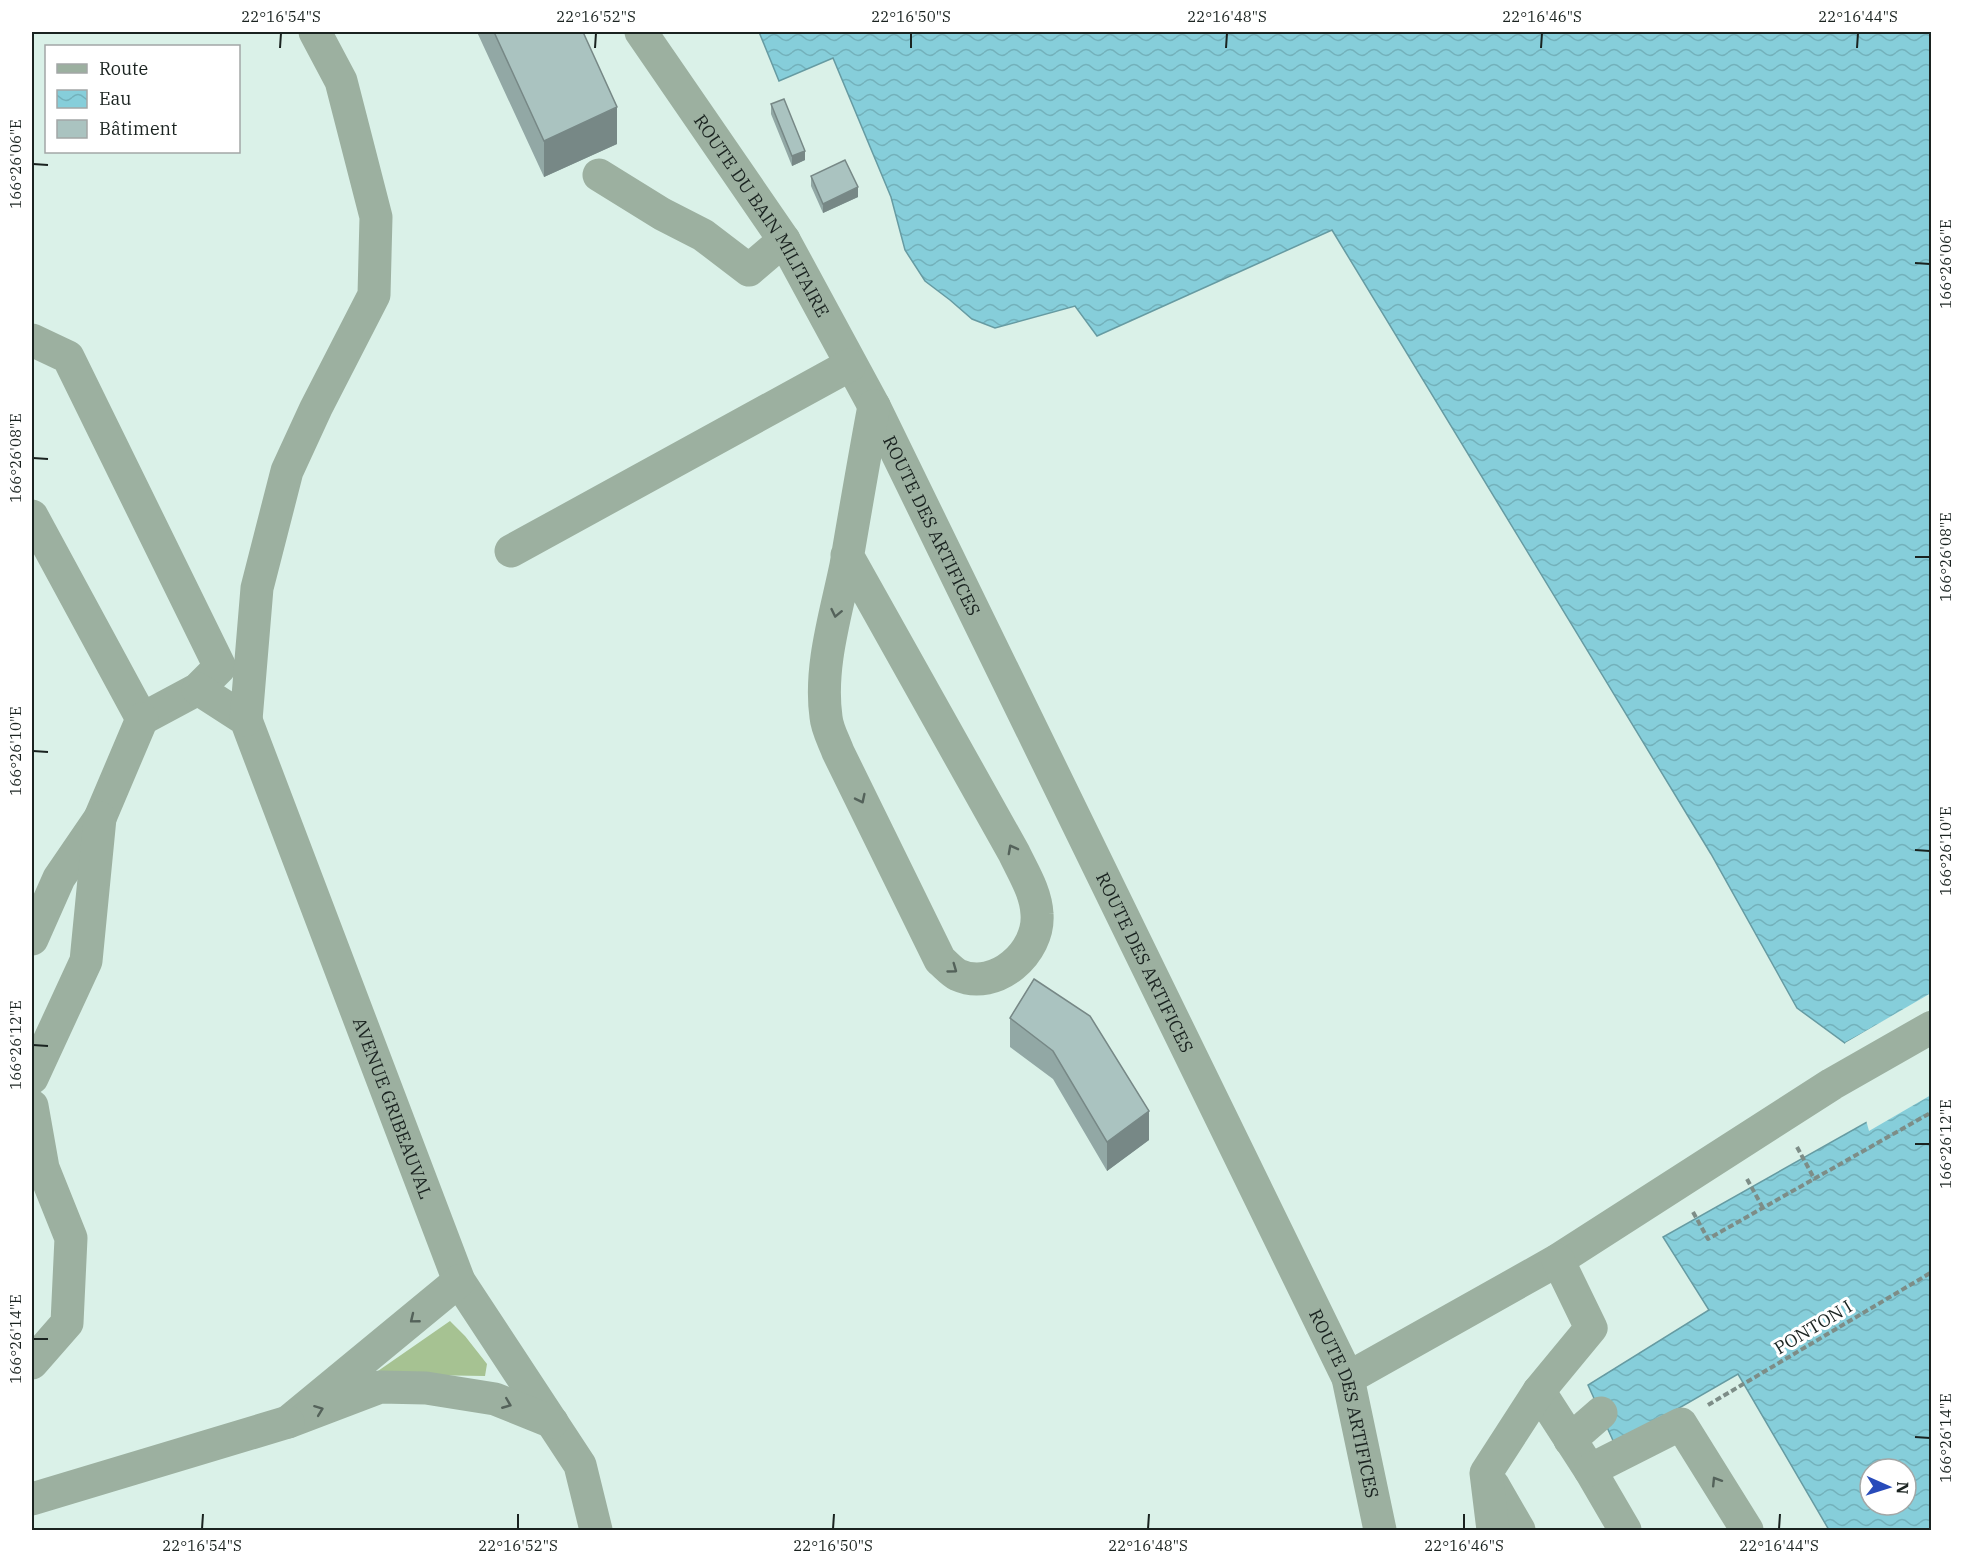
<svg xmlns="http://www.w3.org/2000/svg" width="1963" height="1562" font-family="'IBM Plex Serif',serif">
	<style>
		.green { fill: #a6c292 }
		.water { fill: url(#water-waves); stroke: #669ba2; stroke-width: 1.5; fill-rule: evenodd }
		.pier { fill: #daf1e8 }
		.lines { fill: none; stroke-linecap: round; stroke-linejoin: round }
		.path { stroke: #7d8d87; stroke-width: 4; stroke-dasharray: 6 3; stroke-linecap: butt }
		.minor { stroke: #9cb0a0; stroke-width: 33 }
		.wall { fill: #92a8a5 }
		.shaded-wall { fill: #778886 }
		.building { fill: #aac3c0; stroke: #778886; stroke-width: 1.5 }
		.oneway { stroke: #54625a }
		.ticks { fill: none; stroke: #1a2320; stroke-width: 2 }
		.labels { text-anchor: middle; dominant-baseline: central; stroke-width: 6; stroke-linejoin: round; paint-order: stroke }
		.street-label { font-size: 18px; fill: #1a2320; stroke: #fff }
		.neatline { fill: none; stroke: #1a2320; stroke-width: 2 }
		.ticks-label { font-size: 15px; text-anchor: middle; fill: #1a2320 }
	</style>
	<defs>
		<pattern id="water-waves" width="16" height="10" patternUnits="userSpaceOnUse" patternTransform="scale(1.5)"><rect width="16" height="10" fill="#86ceda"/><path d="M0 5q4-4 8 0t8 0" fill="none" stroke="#73b1bb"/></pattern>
	</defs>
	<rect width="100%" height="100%" fill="#daf1e8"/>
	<path class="green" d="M450 1321 465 1336 487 1364 485 1376 423 1375 352 1389Z"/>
	<path class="water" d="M759 32H1931V996L1845 1043 1797 1008 1711 854 1332 230 1097 336 1075 306 995 328 972 319 950 300 925 281 905 250 891 197 833 58 779 81Z
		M1931 1086V1530H1829L1738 1374 1615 1445 1588 1385 1709 1310 1663 1237ZM1870 1469H1906V1505H1870Z"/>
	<path class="pier" d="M1931 993 1932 999 1846 1046 1845 1043Z
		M1932 1083 1931 1095 1869 1131 1866 1120Z"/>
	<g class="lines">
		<path class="path" d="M1797 1147 1815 1180
			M1747 1179 1763 1208
			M1693 1212 1708 1239 1932 1112
			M1708 1405 1932 1272"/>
		<g class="minor">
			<path id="s1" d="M641 32 784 240 874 406 1348 1378 1380 1530"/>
			<path d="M599 175 662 214 703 235 749 270 784 240"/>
			<path d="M32 340 68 357 220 667 198 689 142 719 32 516"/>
			<path d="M511 551 850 365"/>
			<path d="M847 555 1014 853C1023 872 1036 892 1037 914 1040 952 996 992 958 975 952 972 946 965 940 960L838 752C834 741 827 729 826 717 819 667 836 614 846 565 855 512 864 459 874 406"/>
			<path id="s2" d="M198 689 246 720 459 1281 580 1465 596 1530"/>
			<path d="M246 720 257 588 287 471 316 408 374 295 376 217 341 81 315 32"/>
			<path d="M32 939 59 878 100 818 142 719"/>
			<path d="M32 1078 86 961 100 818"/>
			<path d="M32 1106 43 1168 71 1238 67 1323 32 1363"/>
			<path d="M459 1281 288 1422 380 1387 426 1388 495 1399 552 1422"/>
			<path d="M1348 1378 1558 1260 1832 1084 1932 1027"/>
			<path d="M1539 1391 1590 1470 1625 1530"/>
			<path d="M1570 1440 1601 1413"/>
			<path d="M1590 1470 1681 1424 1747 1530"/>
			<path d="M1493 1485 1519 1530"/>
			<path d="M32 1499 288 1422"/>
			<path d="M1493 1530 1486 1473 1539 1391 1591 1328 1558 1260"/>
		</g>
	</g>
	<path class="wall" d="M477 32H583L617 144 544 177Z
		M771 104 805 160 792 166 771 114Z
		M811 176 858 197 823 213 811 186Z
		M1034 979 1149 1140 1107 1171 1053 1079 1010 1047V1018Z"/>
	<path class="shaded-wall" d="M617 107V144L544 177V141Z
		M805 151V160L792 166V156Z
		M858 187V197L823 213V204Z
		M1149 1111V1140L1107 1171V1142Z"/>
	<path class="building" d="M494 32H583L617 107 544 141Z
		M784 99 805 151 792 156 771 104Z
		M845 160 858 187 823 204 811 176Z
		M1034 979 1090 1016 1149 1111 1107 1142 1053 1051 1010 1018Z"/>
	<defs><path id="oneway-chevron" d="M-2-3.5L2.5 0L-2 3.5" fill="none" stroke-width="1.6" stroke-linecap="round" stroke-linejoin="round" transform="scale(1.5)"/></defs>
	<g class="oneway">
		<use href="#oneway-chevron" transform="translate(836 613) rotate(102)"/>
		<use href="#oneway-chevron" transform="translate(861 799) rotate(64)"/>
		<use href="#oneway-chevron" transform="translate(1012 849) rotate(-118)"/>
		<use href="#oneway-chevron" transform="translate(953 969) rotate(36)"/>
		<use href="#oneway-chevron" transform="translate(414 1319) rotate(141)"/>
		<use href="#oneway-chevron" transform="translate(507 1404) rotate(22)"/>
		<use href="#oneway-chevron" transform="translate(319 1410) rotate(-21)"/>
		<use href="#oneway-chevron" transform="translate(1716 1481) rotate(-122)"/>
	</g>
	<path class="ticks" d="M280 48 281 33M595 48 596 33M911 48V33M1226 48 1227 33M1541 48 1542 33M1857 48 1858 33M33 164 48 165M1915 263 1930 264M33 458 48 459M1915 557H1930M33 751 48 752M1915 850 1930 851M33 1045 48 1046M1915 1144H1930M33 1339H48M1915 1437 1930 1438M202 1529 203 1514M518 1529V1514M833 1529 834 1514M1148 1529 1149 1514M1464 1529V1514M1779 1529 1780 1514"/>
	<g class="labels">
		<g class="street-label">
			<text stroke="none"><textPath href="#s1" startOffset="220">ROUTE DU BAIN MILITAIRE</textPath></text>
			<text stroke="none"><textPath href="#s1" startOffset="574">ROUTE DES ARTIFICES</textPath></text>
			<text stroke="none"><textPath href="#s1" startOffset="1060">ROUTE DES ARTIFICES</textPath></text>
			<text stroke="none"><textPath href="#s2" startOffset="472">AVENUE GRIBEAUVAL</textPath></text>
			<text transform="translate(1813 1327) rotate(-31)">PONTON I</text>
			<text stroke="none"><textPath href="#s1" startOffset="1546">ROUTE DES ARTIFICES</textPath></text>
		</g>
	</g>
	<rect width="1963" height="1562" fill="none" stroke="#ffffff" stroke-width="66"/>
	<rect x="45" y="45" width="195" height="108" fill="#ffffff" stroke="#a3a7a6" stroke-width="1.5"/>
	<rect x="57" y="64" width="30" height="9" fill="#9cb0a0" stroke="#a3a7a6" stroke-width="1.5"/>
	<text x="99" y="75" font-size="18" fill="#1a2320">Route</text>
	<rect x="57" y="90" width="30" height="18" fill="url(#water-waves)" stroke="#a3a7a6" stroke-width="1.5"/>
	<text x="99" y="105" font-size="18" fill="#1a2320">Eau</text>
	<rect x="57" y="120" width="30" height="18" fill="#aac3c0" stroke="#a3a7a6" stroke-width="1.5"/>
	<text x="99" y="135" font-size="18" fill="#1a2320">Bâtiment</text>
	<g transform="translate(1888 1487) rotate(93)"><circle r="28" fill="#ffffff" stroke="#a3a7a6" stroke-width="1.5"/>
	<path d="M0-4.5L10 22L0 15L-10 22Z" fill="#284bba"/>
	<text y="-9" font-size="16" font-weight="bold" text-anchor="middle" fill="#1a2320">N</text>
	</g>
	<rect x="33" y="33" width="1897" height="1496" class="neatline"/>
	<g class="ticks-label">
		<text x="281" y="22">22°16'54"S</text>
		<text x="596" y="22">22°16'52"S</text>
		<text x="911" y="22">22°16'50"S</text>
		<text x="1227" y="22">22°16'48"S</text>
		<text x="1542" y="22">22°16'46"S</text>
		<text x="1858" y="22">22°16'44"S</text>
		<text transform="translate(16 164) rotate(-90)" y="5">166°26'06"E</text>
		<text transform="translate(1946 264) rotate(-90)" y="5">166°26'06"E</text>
		<text transform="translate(16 458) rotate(-90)" y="5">166°26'08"E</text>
		<text transform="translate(1946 557) rotate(-90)" y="5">166°26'08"E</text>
		<text transform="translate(16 751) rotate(-90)" y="5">166°26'10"E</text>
		<text transform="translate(1946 851) rotate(-90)" y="5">166°26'10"E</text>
		<text transform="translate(16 1045) rotate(-90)" y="5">166°26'12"E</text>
		<text transform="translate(1946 1144) rotate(-90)" y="5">166°26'12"E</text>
		<text transform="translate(16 1339) rotate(-90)" y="5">166°26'14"E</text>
		<text transform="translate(1946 1438) rotate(-90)" y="5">166°26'14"E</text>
		<text x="202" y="1551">22°16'54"S</text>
		<text x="518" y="1551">22°16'52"S</text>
		<text x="833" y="1551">22°16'50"S</text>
		<text x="1148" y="1551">22°16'48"S</text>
		<text x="1464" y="1551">22°16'46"S</text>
		<text x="1779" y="1551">22°16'44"S</text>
	</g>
</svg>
